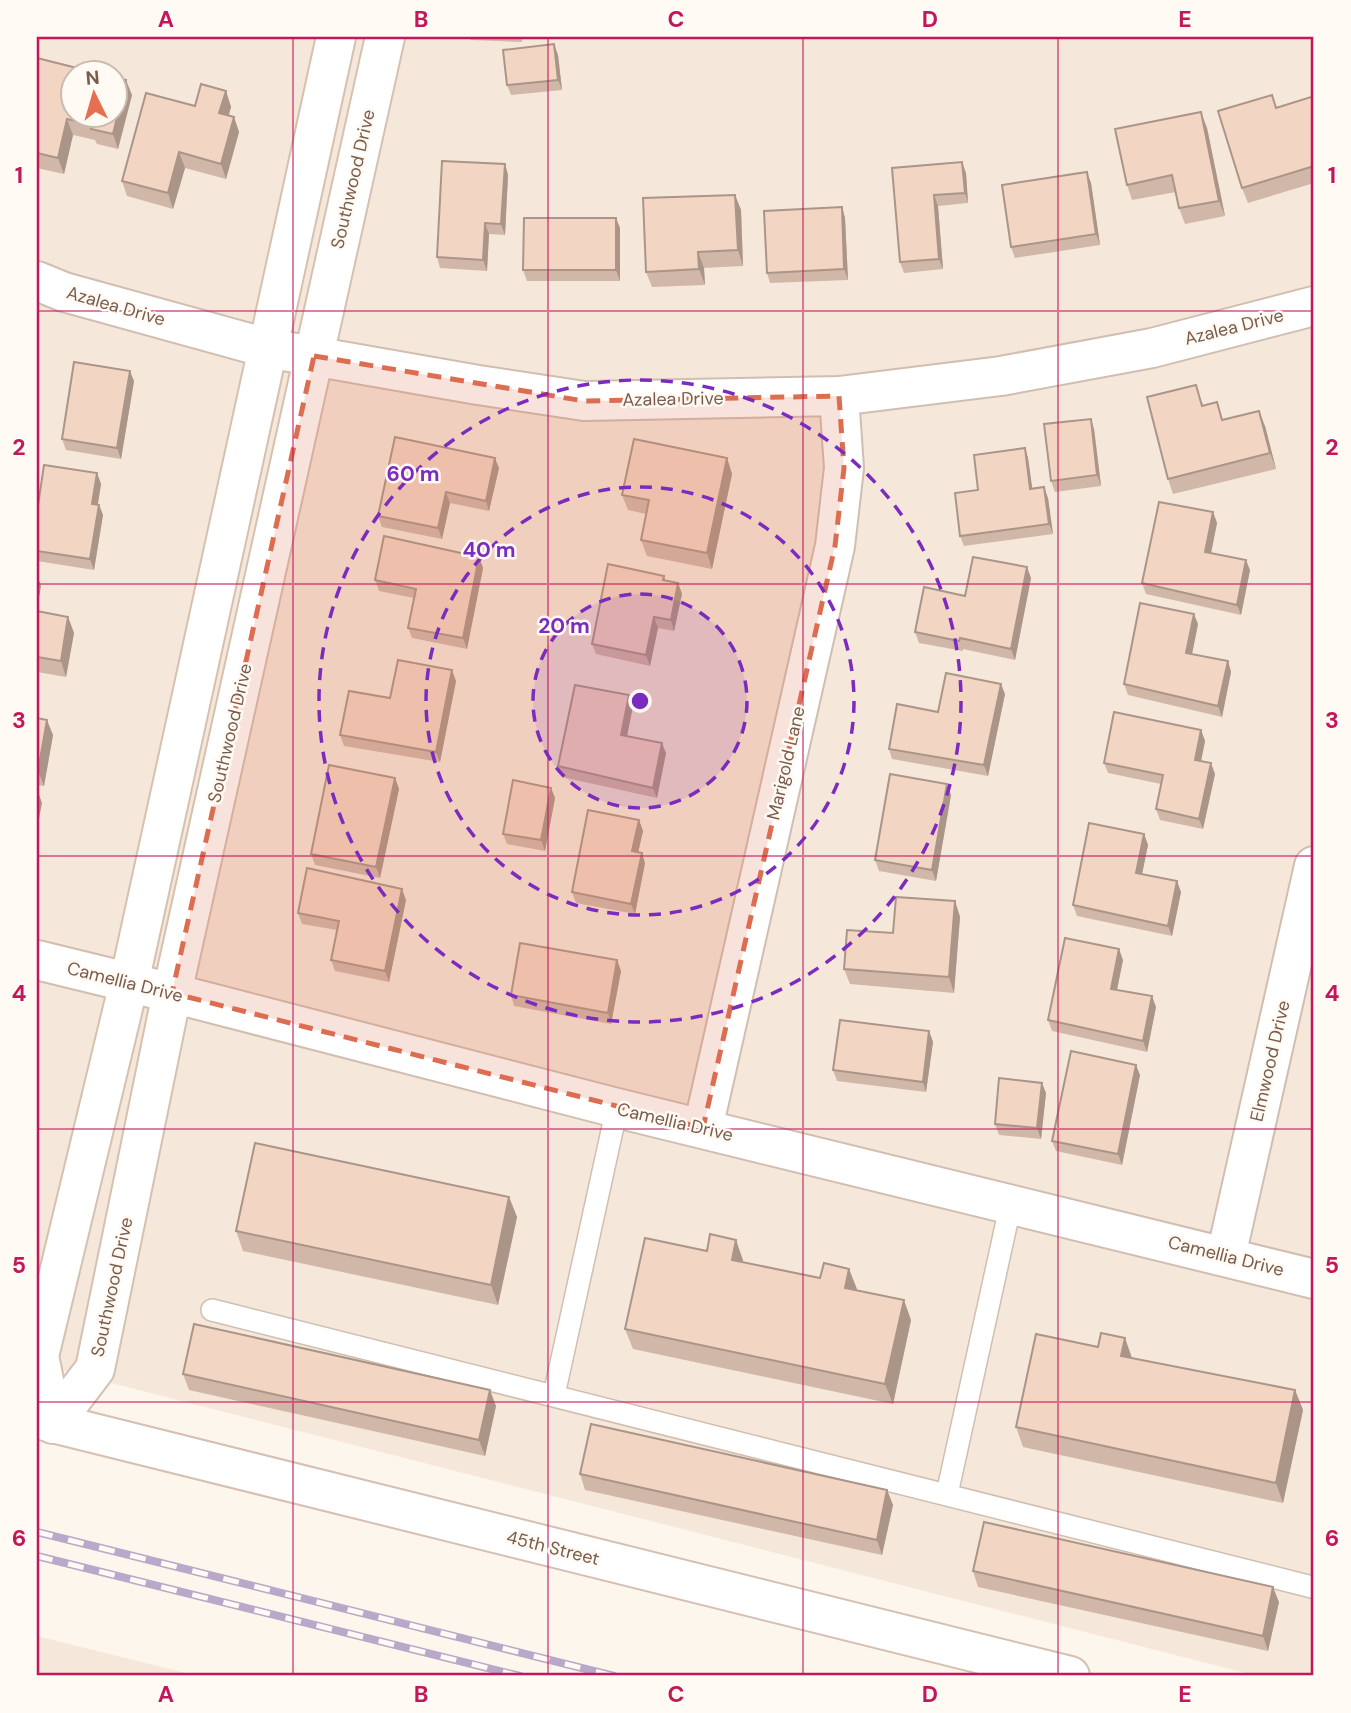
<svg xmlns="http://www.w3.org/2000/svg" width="1351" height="1713" font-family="'DM Sans',sans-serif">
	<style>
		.residential { fill: #f5e8da; fill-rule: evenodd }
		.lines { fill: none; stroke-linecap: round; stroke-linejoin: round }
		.lane-casing { stroke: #d1beb0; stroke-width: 24 }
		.street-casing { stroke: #d1beb0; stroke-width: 42 }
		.secondary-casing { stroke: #d6c0b0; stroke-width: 42 }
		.lane { stroke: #fff; stroke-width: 21 }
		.street { stroke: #fff; stroke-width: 38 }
		.secondary { stroke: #fff; stroke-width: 38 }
		.rail-casing { stroke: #b9a8c9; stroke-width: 8 }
		.rail { stroke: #fffaf3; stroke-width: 5; stroke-dasharray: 16; stroke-linecap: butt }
		.wall { fill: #d1b7a8 }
		.shaded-wall { fill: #aa9588 }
		.building { fill: #f3d5c3; stroke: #aa9588; stroke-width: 2 }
		.marked { fill: #dc6d51; fill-opacity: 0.2; stroke: #dc6d51; stroke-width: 5; stroke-dasharray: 14 9; stroke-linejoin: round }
		.grid { fill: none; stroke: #c2185b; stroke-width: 2; stroke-opacity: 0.55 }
		.ring { fill: none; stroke: #7b2cbf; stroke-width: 3.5; stroke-dasharray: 12 9 }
		.labels { text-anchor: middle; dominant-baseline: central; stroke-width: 5; stroke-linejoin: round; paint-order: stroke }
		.street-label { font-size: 18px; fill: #7a5c4d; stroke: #fffaf3 }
		.centre { fill: #7b2cbf; stroke: #fffaf3; stroke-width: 3.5 }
		.ring-label { font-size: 21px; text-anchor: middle; font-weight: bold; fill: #7b2cbf; stroke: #fffaf3; stroke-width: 5; stroke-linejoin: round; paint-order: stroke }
		.neatline { fill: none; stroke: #c2185b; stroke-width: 2.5 }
		.grid-label { font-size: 23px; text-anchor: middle; font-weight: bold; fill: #c2185b }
	</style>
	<rect width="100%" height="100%" fill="#fdf6ec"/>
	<path class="residential" d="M37 37H1314V1676H1257L37 1364ZM74 74H116V116H74Z
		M37 1636 198 1676H37Z"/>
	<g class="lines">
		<g class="lane-casing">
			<path id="lane" d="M212 1310 1312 1587
				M554 1395 617 1108
				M947 1494 1011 1203"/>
		</g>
		<g class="street-casing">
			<path id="street" d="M37 281 64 292 267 348 478 385 584 401 839 396 1001 376 1152 348 1314 306
				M37 960 172 993 617 1108 1314 1279
				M703 1128 835 546 844 468 839 396
				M1226 1256 1314 866"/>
		</g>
		<g class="secondary-casing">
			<path id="secondary" d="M37 1419 1070 1676
				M53 1424 95 1369 172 993 385 37
				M53 1424 39 1356 129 983 336 37"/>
		</g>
		<use href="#lane" class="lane"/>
		<use href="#street" class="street"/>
		<use href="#secondary" class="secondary"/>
		<g class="rail-casing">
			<path id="rail" d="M37 1532 614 1676
				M37 1556 520 1676"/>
		</g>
		<use href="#rail" class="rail"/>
	</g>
	<path class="wall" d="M469 37H522V42L471 40Z
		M558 55 562 90 511 95 507 85Z
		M37 58 132 95 118 149 97 144 95 140 73 135 64 174 37 168Z
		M226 91 231 107 229 115 234 117 239 132 226 179 185 168 173 209 127 196 122 181 195 106Z
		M1314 96V183L1248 203 1242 188 1277 108Z
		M1207 128 1225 216 1185 224 1179 208 1176 192 1132 200 1127 185Z
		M505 164 508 175 505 235 489 234 487 271 440 268 437 257Z
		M892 168 966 173 968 203 938 206 943 269 904 273 900 262Z
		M1091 183 1100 245 1015 258 1011 247Z
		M735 195 741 210 743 266 704 268 705 285 652 287 646 272Z
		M842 207 845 218 848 280 770 283 767 273Z
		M616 218 620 228V281H527L523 270Z
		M134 381 121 459 66 450 62 439Z
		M1202 401 1203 406 1223 420 1265 426 1276 469 1173 494 1168 479Z
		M1094 429 1101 486 1055 492 1051 481Z
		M1025 448 1028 458 1032 489 1048 498 1053 534 964 546 960 536 978 490Z
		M727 458 732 474 712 569 647 556 641 540 646 514 628 510 622 495Z
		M499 468 489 511 450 503 442 539 382 527 378 516Z
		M97 473 101 484 98 505H99L103 515 94 570 37 561V512Z
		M1213 512 1217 523 1211 553 1250 570 1241 615 1146 594 1142 583Z
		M479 557 483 568 467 649 412 638 408 628 414 598 379 591 375 580Z
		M664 576 666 581 678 583 682 594 674 631 658 628 650 666 596 654 592 644Z
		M1031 578 1015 660 963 649V651L919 643 915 632 965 596Z
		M37 611 68 617 74 633 66 677 37 672Z
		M1198 624 1192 654 1228 661 1231 672 1222 717 1128 695 1124 684Z
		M456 681 440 762 344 746 340 735 390 698Z
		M1005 694 988 776 892 759 889 749 938 712Z
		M633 706 627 736 666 753 657 798 562 777 558 766Z
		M37 718 53 735 44 786 37 785Z
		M1201 730 1205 741 1201 761 1215 774 1203 829 1160 820 1156 809 1161 784 1108 773 1104 763Z
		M395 778 399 789 380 878 315 865 311 854Z
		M947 784 951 795 936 881 879 871 875 860Z
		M551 788 555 798 545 851 507 844 503 834Z
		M639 820 643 831 638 852 645 863 635 914 576 903 572 892Z
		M1144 834 1148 845 1142 874 1181 892 1172 936 1077 916 1073 905Z
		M406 900 389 982 335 971 331 960 337 930 302 924 298 913Z
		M955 901 960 917 954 993 850 984 844 969Z
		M617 960 621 971 611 1024 514 1006 511 995Z
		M1123 960 1117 990 1156 1007 1147 1052 1052 1031 1048 1020Z
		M929 1031 933 1042 926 1092 837 1081 833 1070Z
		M1136 1065 1140 1075 1122 1165 1056 1151 1052 1141Z
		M1046 1093 1041 1139 999 1135 995 1124Z
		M509 1197 517 1217 498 1305 243 1251 236 1231Z
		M743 1260V1262L857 1289 856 1290 911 1320 893 1404 633 1349 625 1329Z
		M1132 1358 1295 1390 1303 1410 1283 1503 1023 1447 1016 1427Z
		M183 1374 496 1406 485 1456 189 1390Z
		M580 1474 887 1490 893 1505 882 1555 585 1490Z
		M973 1571 1279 1602 1268 1651 978 1587Z"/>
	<path class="shaded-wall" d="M554 44 558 55 562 90 558 80Z
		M126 80 132 95 118 149 113 134Z
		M226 91 231 107 225 128 219 113Z
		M1201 112 1207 128 1225 216 1219 201Z
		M234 117 239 132 226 179 221 164Z
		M67 119 73 135 64 174 58 158Z
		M179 152 185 168 173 209 168 193Z
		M962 162 966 173 968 203 965 193Z
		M505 164 508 175 505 235 501 224Z
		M1087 172 1091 183 1100 245 1096 234Z
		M735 195 741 210 743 266 738 250Z
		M934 195 938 206 943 269 939 259Z
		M842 207 845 218 848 280 844 269Z
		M616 218 620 228V281L616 270Z
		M485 223 489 234 487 271 483 260Z
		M698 252 704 268 705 285 699 269Z
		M130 371 134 381 121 459 117 448Z
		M1259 411 1265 426 1276 469 1270 453Z
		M1091 419 1094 429 1101 486 1097 475Z
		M1025 448 1028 458 1034 500 1030 489Z
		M495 458 499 468 489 511 486 501Z
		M727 458 732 474 712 569 707 553Z
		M97 473 101 484 96 515 92 504Z
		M1044 487 1048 498 1053 534 1049 524Z
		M446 492 450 503 442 539 438 528Z
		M99 505 103 515 94 570 90 559Z
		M1213 512 1217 523 1209 563 1205 552Z
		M479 557 483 568 467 649 463 638Z
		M1246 560 1250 570 1241 615 1237 605Z
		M1027 567 1031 578 1015 660 1011 649Z
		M37 574 41 586 37 610Z
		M678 583 682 594 674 631 671 620Z
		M1194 614 1198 624 1190 664 1186 653Z
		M68 617 74 633 66 677 61 661Z
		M654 617 658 628 650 666 646 655Z
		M1228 661 1231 672 1222 717 1218 706Z
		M452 670 456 681 440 762 436 752Z
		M1001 684 1005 694 988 776 984 765Z
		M629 695 633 706 625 746 621 735Z
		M47 720 53 735 44 786 38 771Z
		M1201 730 1205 741 1199 771 1195 760Z
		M662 743 666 753 657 798 653 788Z
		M1211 763 1215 774 1203 829 1199 819Z
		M395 778 399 789 380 878 376 867Z
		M947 784 951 795 936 881 932 870Z
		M551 788 555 798 545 851 541 840Z
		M37 789 42 803 37 829Z
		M639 820 643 831 636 862 632 851Z
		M1144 834 1148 845 1140 884 1136 873Z
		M642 853 645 863 635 914 631 904Z
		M1177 881 1181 892 1172 936 1168 926Z
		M402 889 406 900 389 982 385 971Z
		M955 901 960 917 954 993 949 977Z
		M1119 949 1123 960 1115 999 1111 989Z
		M617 960 621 971 611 1024 608 1013Z
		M1152 996 1156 1007 1147 1052 1143 1041Z
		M929 1031 933 1042 926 1092 923 1082Z
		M1136 1065 1140 1075 1122 1165 1118 1154Z
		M1042 1083 1046 1093 1041 1139 1037 1128Z
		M509 1197 517 1217 498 1305 491 1285Z
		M736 1240 743 1260 739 1280 732 1260Z
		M849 1269 857 1289 852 1308 845 1288Z
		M904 1300 911 1320 893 1404 885 1384Z
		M1125 1338 1132 1358 1121 1356Z
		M490 1390 496 1406 485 1456 479 1440Z
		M1295 1390 1303 1410 1283 1503 1276 1483Z
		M887 1490 893 1505 882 1555 877 1540Z
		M1273 1587 1279 1602 1268 1651 1263 1636Z"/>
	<path class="building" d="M554 44 558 80 507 85 503 50Z
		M37 58 101 74H74V116H116V77L126 80 113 134 91 129 92 125 67 119 58 158 37 153Z
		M201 84 226 91 219 113 234 117 221 164 179 152 168 193 122 181 146 93 195 106Z
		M1272 95 1276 108 1314 96V166L1242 188 1218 111Z
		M1201 112 1219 201 1179 208 1172 175 1127 185 1115 129Z
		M442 161 505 164 501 224 485 223 483 260 437 257Z
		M962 162 965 193 934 195 939 259 900 262 892 168Z
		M1087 172 1096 234 1011 247 1002 185Z
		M735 195 738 250 698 252 699 269 646 272 643 198Z
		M842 207 844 269 767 273 764 211Z
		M524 218H616V270H523Z
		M74 362 130 371 117 448 62 439Z
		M1196 385 1202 406 1217 402 1222 420 1259 411 1270 453 1168 479 1147 397Z
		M1091 419 1097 475 1051 481 1044 424Z
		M395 437 495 458 486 501 446 492 438 528 378 516Z
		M634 439 727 458 707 553 641 540 649 500 622 495Z
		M1025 448 1030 489 1044 487 1049 524 960 536 955 493 978 490 974 455Z
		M44 465 97 473 92 504 99 505 90 559 37 551V512Z
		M1159 502 1213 512 1205 552 1246 560 1237 605 1142 583Z
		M384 536 479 557 463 638 408 628 416 589 375 580Z
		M973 557 1027 567 1011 649 960 638 959 641 915 632 924 587 965 596Z
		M608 564 664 576 663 580 678 583 671 620 654 617 646 655 592 644Z
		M1140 603 1194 614 1186 653 1228 661 1218 706 1124 684Z
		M37 611 68 617 61 661 37 657Z
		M398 660 452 670 436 752 340 735 349 691 390 698Z
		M946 673 1001 684 984 765 889 749 897 704 938 712Z
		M575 685 629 695 621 735 662 743 653 788 558 766Z
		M1114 712 1201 730 1195 760 1211 763 1199 819 1156 809 1163 775 1104 763Z
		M37 718 47 720 38 771H37Z
		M329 765 395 778 376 867 311 854Z
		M890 774 947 784 932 870 875 860Z
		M513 780 551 788 541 840 503 834Z
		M588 810 639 820 632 851 642 853 631 904 572 892Z
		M1089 823 1144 834 1136 873 1177 881 1168 926 1073 905Z
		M307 868 402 889 385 971 331 960 339 921 298 913Z
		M896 897 955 901 949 977 844 969 847 930 893 933Z
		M1065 938 1119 949 1111 989 1152 996 1143 1041 1048 1020Z
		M520 943 617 960 608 1013 511 995Z
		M840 1020 929 1031 923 1082 833 1070Z
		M1071 1051 1136 1065 1118 1154 1052 1141Z
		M999 1078 1042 1083 1037 1128 995 1124Z
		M255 1143 509 1197 491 1285 236 1231Z
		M710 1234 736 1240 732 1260 820 1278 824 1263 849 1269 845 1288 904 1300 885 1384 625 1329 645 1238 707 1251Z
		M194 1324 490 1390 479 1440 183 1374Z
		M1101 1333 1125 1338 1121 1356 1295 1390 1276 1483 1016 1427 1036 1334 1098 1347Z
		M591 1424 887 1490 877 1540 580 1474Z
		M984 1522 1273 1587 1263 1636 973 1571Z"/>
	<path class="marked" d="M314 356 584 401 839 396 844 468 835 546 703 1128 172 993Z"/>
	<path class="grid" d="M293 37V1676M548 37V1676M803 37V1676M1058 37V1676M37 311H1314M37 584H1314M37 856H1314M37 1129H1314M37 1402H1314"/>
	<circle cx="640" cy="701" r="107" fill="#7b2cbf" fill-opacity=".12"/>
	<g class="ring">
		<circle cx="640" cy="701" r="107"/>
		<circle cx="640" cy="701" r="214"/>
		<circle cx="640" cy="701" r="321"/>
	</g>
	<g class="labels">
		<g class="street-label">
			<text transform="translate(353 179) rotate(-77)">Southwood Drive</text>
			<text transform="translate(116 306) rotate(16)">Azalea Drive</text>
			<text transform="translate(1234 327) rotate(-14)">Azalea Drive</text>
			<text transform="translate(673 399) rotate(-1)">Azalea Drive</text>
			<text transform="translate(230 733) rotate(-77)">Southwood Drive</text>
			<text transform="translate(786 763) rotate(-77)">Marigold Lane</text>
			<text transform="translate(125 982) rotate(14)">Camellia Drive</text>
			<text transform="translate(1270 1061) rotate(-77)">Elmwood Drive</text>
			<text transform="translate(675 1122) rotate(13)">Camellia Drive</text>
			<text transform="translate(1226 1256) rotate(14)">Camellia Drive</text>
			<text transform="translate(112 1287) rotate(-78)">Southwood Drive</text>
			<text transform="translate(553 1548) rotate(14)">45th Street</text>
		</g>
	</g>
	<circle cx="640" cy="701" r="10" class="centre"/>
	<g class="ring-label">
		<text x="413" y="481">60 m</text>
		<text x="489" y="557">40 m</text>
		<text x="564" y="633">20 m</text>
	</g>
	<rect width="1351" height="1713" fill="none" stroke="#fffaf3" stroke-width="77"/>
	<g transform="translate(94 94) rotate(355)"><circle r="33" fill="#fffaf3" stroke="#cabbb1" stroke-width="2"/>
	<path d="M0-5L12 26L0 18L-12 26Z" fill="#e76f51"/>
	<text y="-10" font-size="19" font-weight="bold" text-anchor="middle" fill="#7a5c4d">N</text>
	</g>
	<rect x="38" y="38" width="1274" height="1636" class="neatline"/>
	<g class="grid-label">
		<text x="166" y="27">A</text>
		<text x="421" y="27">B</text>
		<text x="676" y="27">C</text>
		<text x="930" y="27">D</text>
		<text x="1185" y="27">E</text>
		<text x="19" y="183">1</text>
		<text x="1332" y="183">1</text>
		<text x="19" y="455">2</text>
		<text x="1332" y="455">2</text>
		<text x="19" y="728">3</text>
		<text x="1332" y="728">3</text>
		<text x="19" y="1001">4</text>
		<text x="1332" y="1001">4</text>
		<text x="19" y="1273">5</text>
		<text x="1332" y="1273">5</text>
		<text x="19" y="1546">6</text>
		<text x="1332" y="1546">6</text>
		<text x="166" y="1702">A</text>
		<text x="421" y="1702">B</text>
		<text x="676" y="1702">C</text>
		<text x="930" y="1702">D</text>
		<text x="1185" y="1702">E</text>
	</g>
</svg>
